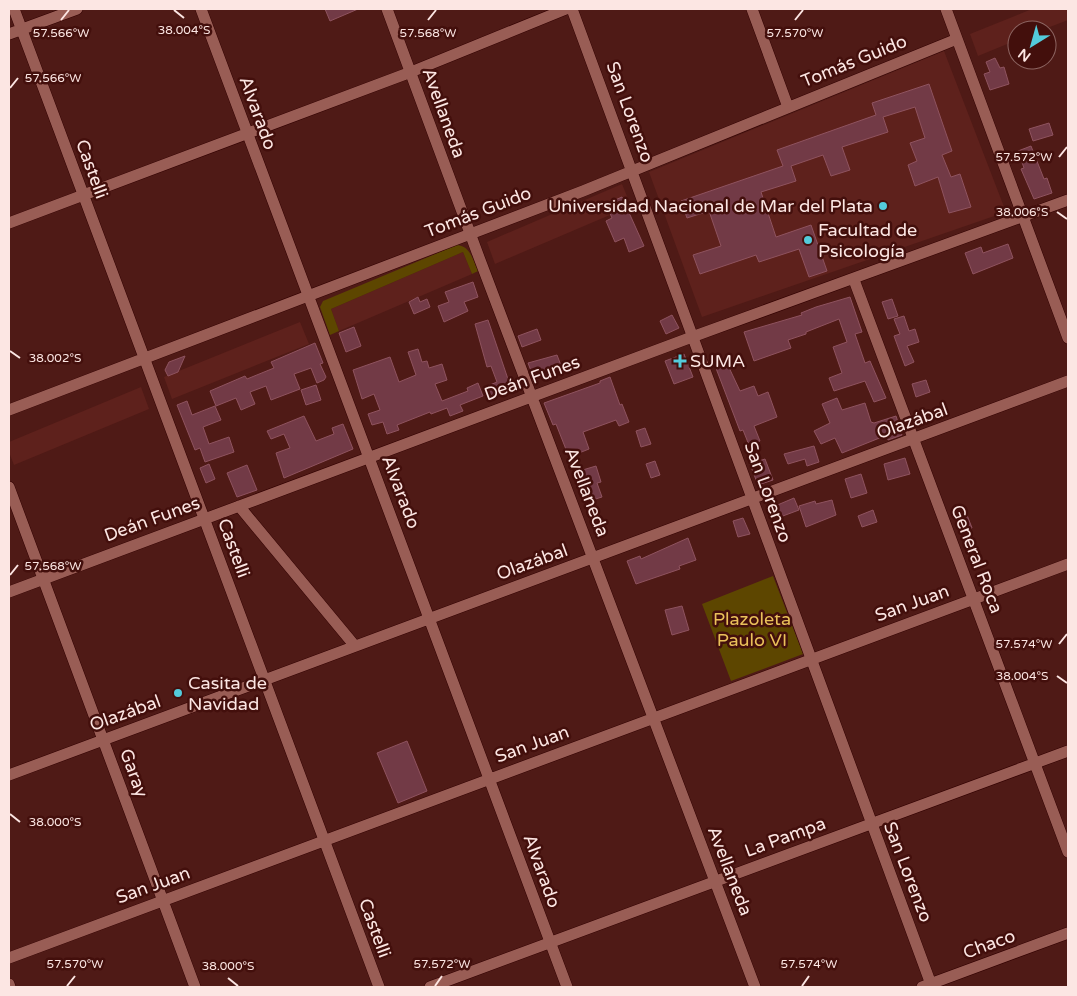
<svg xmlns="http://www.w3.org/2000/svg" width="1077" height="996" font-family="'Varela Round',sans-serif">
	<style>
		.built { fill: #5e211c }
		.green { fill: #5d4600 }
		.building { fill: #723a46; stroke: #8f535f }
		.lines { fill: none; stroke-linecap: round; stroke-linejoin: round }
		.minor-casing { stroke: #320001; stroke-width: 12 }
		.minor { stroke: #995d55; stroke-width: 11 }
		.ticks { fill: none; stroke: #fce6e3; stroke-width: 2 }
		.poi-dot { fill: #53cbdb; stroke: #430f0c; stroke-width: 2 }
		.labels { text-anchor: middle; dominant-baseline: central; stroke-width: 5; stroke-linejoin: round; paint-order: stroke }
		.street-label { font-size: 18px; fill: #fce6e3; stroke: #430f0c }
		.poi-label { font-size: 18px; fill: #fce6e3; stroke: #430f0c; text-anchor: start }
		.park-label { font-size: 18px; fill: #eac15a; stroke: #430f0c }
		.ticks-label { font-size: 12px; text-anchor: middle; fill: #fce6e3; stroke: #430f0c; stroke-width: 5; stroke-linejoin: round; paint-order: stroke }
	</style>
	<rect width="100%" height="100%" fill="#4f1a16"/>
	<path class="built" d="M1032 9H1068V20L1042 30H1017V40L978 56 970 34Z
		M944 51 1006 212 702 317 649 172Z
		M622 184 631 206 495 264 487 242Z
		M463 252 472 274 339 331 331 309Z
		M300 322 309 344 172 399 164 377Z
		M141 387 149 409 14 465 9 452V442Z"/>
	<path class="green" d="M457 245C471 246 473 261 478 271L472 274 463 252 331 309 339 331 330 335 320 307 323 301Z
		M773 576 803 654 731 681 702 604Z"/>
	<path class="building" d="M325 9H358L330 21Z
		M995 58 1000 68 1004 67 1009 84 990 90 984 74 990 72 986 62Z
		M929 84 952 151 942 155 951 177 960 174 971 207 949 213 938 177 915 186 908 165 917 161 910 143 925 138 915 107 883 117 888 132 842 147 850 170 831 176 823 155 791 166 796 181 761 192 776 237 811 225 827 271 809 277 799 249 759 262 756 255 700 274 693 255 721 246 709 211 687 218 681 201 783 166 777 150 876 115 872 103Z
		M1049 123 1053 135 1033 141 1029 129Z
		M1031 146 1044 179 1047 178 1052 193 1034 199 1021 169 1024 168 1018 151Z
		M622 197 644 246 629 252 624 238 615 242 606 221 612 218 606 204Z
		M1008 244 1013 258 973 274 965 253 981 247 983 253Z
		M473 282 478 297 464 302 468 311 444 322 438 306 449 302 445 292Z
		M418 297 420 302 427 299 430 307 414 314 409 302Z
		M850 297 862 332 855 334 865 363 870 361 886 398 874 402 865 381 834 391 829 378 842 373 833 347 847 342 839 319 806 332V334L788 340 791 348 754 361 744 332 802 315 801 313 816 307Z
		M892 299 898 316 888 319 882 302Z
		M672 315 679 328 666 334 660 321Z
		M904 316 909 331 915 329 919 342 907 346 914 362 905 366 894 336 900 334 894 319Z
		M488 320 510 385 508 389 486 398 483 388 497 382 491 366 487 367 475 324Z
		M354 327 361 346 346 352 339 333Z
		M537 329 541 340 522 347 518 336Z
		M315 343 323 363 320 364 326 377 324 380 317 383 311 368 294 374 300 389 271 400 266 386 250 392 255 404 241 410 236 398 216 406 210 391 245 376 247 379 274 368 271 362Z
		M418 349 422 362 427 361 429 368 442 364 447 380 435 384 442 401 468 391 467 388 478 383 483 396 460 405 463 411 450 416 447 408 431 414 430 412 397 425 399 430 387 434 383 422 372 425 368 414 380 410 374 394 362 399 353 370 390 357 399 382 416 375 408 352Z
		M684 354 693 377 674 384 665 361Z
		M557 355 562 368 552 372 551 369 533 376 528 363Z
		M185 356 178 372 168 376 165 370 169 362Z
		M725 359 740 391 754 386 758 396 768 392 777 417 754 426 760 441 749 445 743 430 740 431 714 363Z
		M610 377 620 405 622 404 629 422 619 426 616 420 583 432 589 449 569 457 556 424 553 425 544 403 600 383V381Z
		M926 380 930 392 916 397 912 384Z
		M316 385 321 400 306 405 301 390Z
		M837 398 842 410 865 403 871 422 874 423 896 416 902 435 888 440 887 435 842 453 835 438 821 444 814 431 830 423 822 404Z
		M187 401 192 415 215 406 221 420 203 427 209 444 229 437 234 452 205 462 200 448 195 450 177 405Z
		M304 416 316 441 334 434 332 428 343 424 353 449 284 478 276 453 290 448 284 434 271 439 267 431Z
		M645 428 651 444 641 447 636 431Z
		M814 446 819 462 807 466 805 459 788 464 784 454Z
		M905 458 910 474 888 480 884 464Z
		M765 459 773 480 758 485 750 464Z
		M655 461 660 475 651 478 646 464Z
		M209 464 215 479 206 483 200 468Z
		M247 465 257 490 237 497 227 473Z
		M596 466 601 482 597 483 602 497 586 502 576 472Z
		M861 474 867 493 851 498 845 479Z
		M794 498 799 510 772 520 768 509Z
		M832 500 836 515 806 527 799 506 815 501 816 504Z
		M873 510 877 522 862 527 858 516Z
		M967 515 972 528 960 532 955 518Z
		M743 518 750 534 738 537 733 521Z
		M688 538 696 560 679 566 680 569 636 584 627 561 640 556 641 559Z
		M682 606 689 630 672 635 665 610Z
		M407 741 427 791 398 803 377 753Z"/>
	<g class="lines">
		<g class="minor-casing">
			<path id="minor" d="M14 9 379 987
				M201 9 567 987
				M387 9 477 252 755 987
				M572 9 932 987
				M752 9 788 107
				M946 9 1068 338
				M9 34 77 9
				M9 223 411 72 566 9
				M854 280 1068 852
				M9 410 583 191 957 39
				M9 487 195 987
				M239 506 355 646
				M9 592 692 337 1068 200
				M9 775 1068 381
				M9 958 1068 564
				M9 984 10 987
				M430 987 1068 751
				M922 987 1068 933"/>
		</g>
		<use href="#minor" class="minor"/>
	</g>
	<path class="ticks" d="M174 10 184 18M61 20 69 10M428 20 436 10M795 20 803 10M10 88 18 78M1059 157 1067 147M1057 212 1067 219M10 351 20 358M10 575 18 565M1059 644 1067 634M1057 676 1067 683M10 814 20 822M228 978 238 986M67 986 75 976M435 986 442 976M802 986 809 976"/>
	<g class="poi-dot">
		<circle cx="883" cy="206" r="5"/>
		<circle cx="808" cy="240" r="5"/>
		<path d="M677.5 353.5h5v5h5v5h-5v5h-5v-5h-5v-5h5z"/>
		<circle cx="178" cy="693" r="5"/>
	</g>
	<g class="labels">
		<g class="street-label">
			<text transform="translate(854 61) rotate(-22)">Tomás Guido</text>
			<text transform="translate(630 112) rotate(70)">San Lorenzo</text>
			<text transform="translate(258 113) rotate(70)">Alvarado</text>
			<text transform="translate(444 113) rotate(70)">Avellaneda</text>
			<text transform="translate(92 169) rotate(70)">Castelli</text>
			<text transform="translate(478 212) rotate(-21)">Tomás Guido</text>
			<text transform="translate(532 378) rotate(-20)">Deán Funes</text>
			<text transform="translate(912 421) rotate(-20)">Olazábal</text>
			<text transform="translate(401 492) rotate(69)">Alvarado</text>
			<text transform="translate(587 492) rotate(69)">Avellaneda</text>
			<text transform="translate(768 492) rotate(70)">San Lorenzo</text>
			<text transform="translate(152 519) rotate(-20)">Deán Funes</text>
			<text transform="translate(234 548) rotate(70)">Castelli</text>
			<text transform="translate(977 559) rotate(69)">General Roca</text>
			<text transform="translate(532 562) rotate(-20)">Olazábal</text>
			<text transform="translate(912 603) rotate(-20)">San Juan</text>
			<text transform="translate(125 713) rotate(-20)">Olazábal</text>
			<text transform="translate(532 744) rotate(-20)">San Juan</text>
			<text transform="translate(134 773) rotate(70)">Garay</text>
			<text transform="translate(785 837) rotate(-20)">La Pampa</text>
			<text transform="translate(542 871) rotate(70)">Alvarado</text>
			<text transform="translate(730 871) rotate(69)">Avellaneda</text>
			<text transform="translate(908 872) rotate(69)">San Lorenzo</text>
			<text transform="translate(153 885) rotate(-20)">San Juan</text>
			<text transform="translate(375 928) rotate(70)">Castelli</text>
			<text transform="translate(989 944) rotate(-20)">Chaco</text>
		</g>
		<g class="poi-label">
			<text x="873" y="206" text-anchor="end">Universidad Nacional de Mar del Plata</text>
			<text x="818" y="230">Facultad de<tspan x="818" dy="21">Psicología</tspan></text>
			<text x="690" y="361">SUMA</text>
			<text x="188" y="683">Casita de<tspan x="188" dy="21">Navidad</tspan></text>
		</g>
		<g class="park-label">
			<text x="752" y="619">Plazoleta<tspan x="752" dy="21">Paulo VI</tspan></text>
		</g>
	</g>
	<g class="ticks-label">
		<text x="184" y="34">38.004°S</text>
		<text x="61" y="37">57.566°W</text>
		<text x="428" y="37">57.568°W</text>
		<text x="795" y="37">57.570°W</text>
		<text x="53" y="82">57.566°W</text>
		<text x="1024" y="161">57.572°W</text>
		<text x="1022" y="216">38.006°S</text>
		<text x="55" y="362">38.002°S</text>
		<text x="53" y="570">57.568°W</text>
		<text x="1024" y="648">57.574°W</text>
		<text x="1022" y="680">38.004°S</text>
		<text x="55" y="826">38.000°S</text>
		<text x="75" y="968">57.570°W</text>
		<text x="442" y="968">57.572°W</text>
		<text x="809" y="968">57.574°W</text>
		<text x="228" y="970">38.000°S</text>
	</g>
	<rect width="1077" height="996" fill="none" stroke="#fce6e3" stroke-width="20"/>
	<g transform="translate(1032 45) rotate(217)"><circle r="24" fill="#430f0c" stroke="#8d6562"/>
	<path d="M0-4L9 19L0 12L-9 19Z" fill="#53cbdb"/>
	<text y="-8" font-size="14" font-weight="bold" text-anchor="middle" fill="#fce6e3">N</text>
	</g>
</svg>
